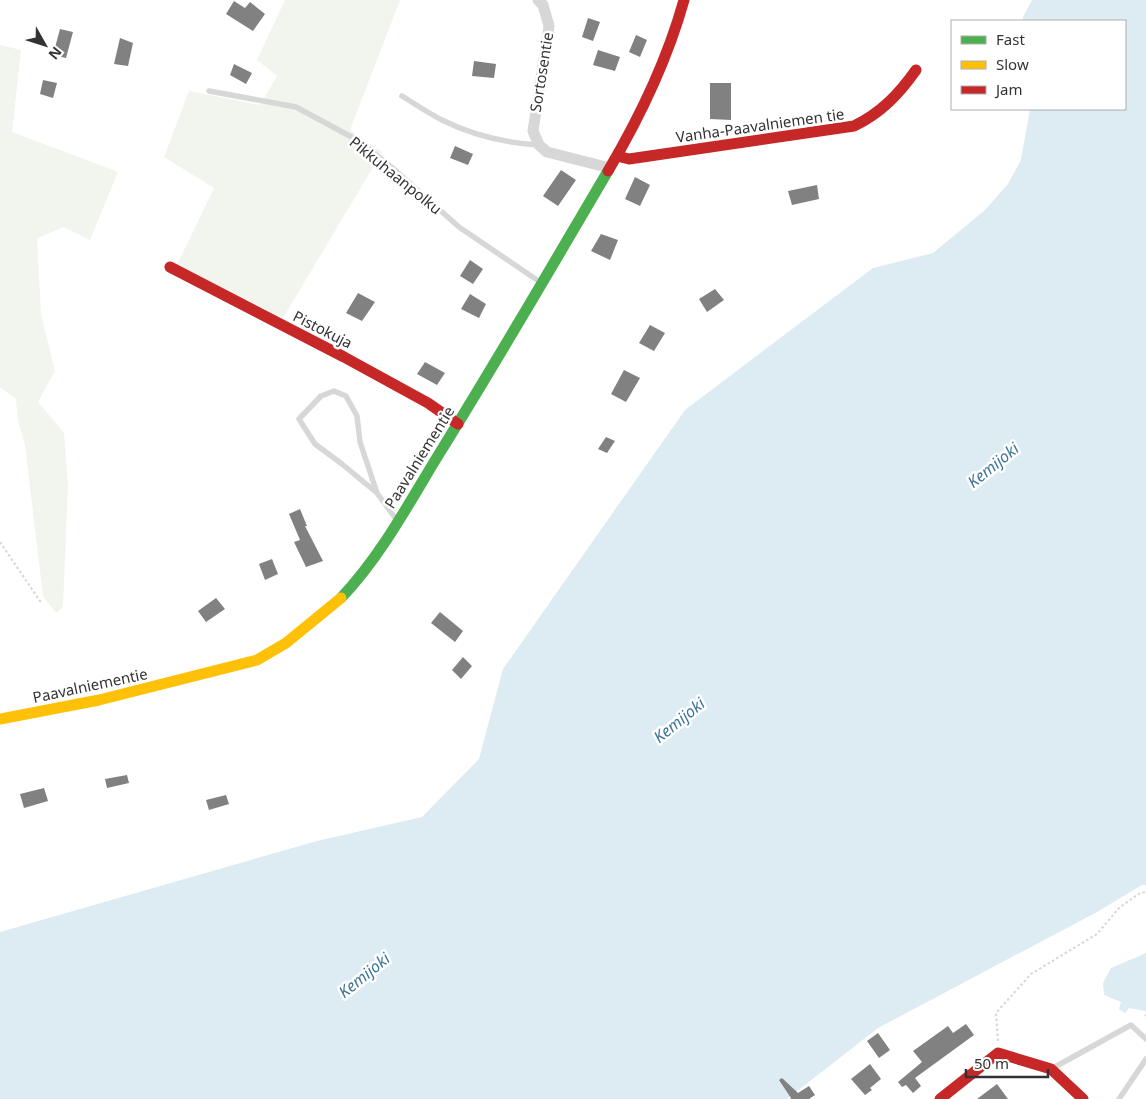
<svg xmlns="http://www.w3.org/2000/svg" width="1146" height="1099" font-family="'Noto Sans',sans-serif">
	<style>
		.green { fill: #f1f5ed }
		.water { fill: #ddebf3 }
		.building { fill: #818181 }
		.lines { fill: none; stroke-linecap: round; stroke-linejoin: round }
		.path { stroke: #d6d6d6; stroke-width: 2; stroke-dasharray: 2.5 2.5; stroke-linecap: butt }
		.lane { stroke: #d7d7d7; stroke-width: 5.5 }
		.street { stroke: #d7d7d7; stroke-width: 11 }
		.fast { stroke: #4caf50; stroke-width: 11 }
		.slow { stroke: #ffc107; stroke-width: 11 }
		.jam { stroke: #c62828; stroke-width: 11 }
		.labels { text-anchor: middle; dominant-baseline: central; stroke-width: 5; stroke-linejoin: round; paint-order: stroke }
		.street-label { font-size: 15px; fill: #333; stroke: #fff }
		.water-label { font-size: 16px; font-style: italic; fill: #3f7597; stroke: #fff }
	</style>
	<rect width="100%" height="100%" fill="#fff"/>
	<path class="green" d="M285 0H400L350 130 382 152 283 318 177 265 214 188 164 157 189 91 260 105 277 76 257 60Z
		M0 45 21 50 12 132 118 172 90 240 64 227 37 238 41 314 55 371 38 402 64 433 68 484 63 607 56 613 43 596 25 445 18 421 16 399 0 387Z"/>
	<path class="water" d="M1032 0H1146V885H1142L1097 912 878 1028 787 1099H0V932L317 841 422 817 479 759 503 669 685 410 873 268 933 253 985 210 1008 184 1021 160 1030 109H1125V21H1023V17Z
		M1146 953V1011L1129 1008 1125 1013 1119 1009 1121 1002 1104 995 1103 983 1111 968Z"/>
	<path class="building" d="M234 1 245 8 250 2 265 14 253 31 226 14Z
		M588 18 600 22 593 41 582 37Z
		M60 29 73 32 66 58 53 55Z
		M636 35 647 40 640 57 629 52Z
		M120 38 133 43 128 66 114 64Z
		M598 50 620 57 615 71 593 65Z
		M474 61 496 64 494 78 472 76Z
		M234 64 252 73 246 84 230 75Z
		M43 80 57 83 53 98 40 94Z
		M710 83H731V120L710 119Z
		M455 146 473 154 468 165 450 158Z
		M561 170 576 180 558 206 543 196Z
		M635 177 650 185 640 206 625 199Z
		M817 185 819 199 792 205 788 191Z
		M601 234 618 240 610 260 591 251Z
		M470 260 483 269 473 284 460 276Z
		M715 289 724 300 707 312 699 299Z
		M358 293 375 302 362 321 346 313Z
		M470 294 486 304 479 318 461 309Z
		M650 325 665 333 654 351 639 343Z
		M425 362 445 373 437 385 417 374Z
		M624 370 640 378 626 402 611 394Z
		M606 437 615 441 607 453 598 449Z
		M300 509 307 526H305L323 561 306 567 294 542 300 540 289 514Z
		M272 559 278 574 265 580 259 564Z
		M216 598 225 609 206 622 198 611Z
		M440 612 463 631 455 642 431 623Z
		M463 657 472 666 461 679 452 670Z
		M127 775 129 783 107 788 105 779Z
		M44 788 48 801 24 808 20 794Z
		M226 795 229 804 209 810 206 800Z
		M966 1024 974 1035 915 1078 921 1086 913 1093 906 1085 902 1087 898 1082 922 1062 913 1051 948 1026 953 1033Z
		M878 1033 890 1050 879 1058 867 1041Z
		M870 1064 881 1079 870 1088 872 1090 865 1095 851 1079Z
		M782 1078 798 1093 809 1086 815 1095 809 1099H790L791 1098 779 1080Z
		M997 1084 1008 1099H977Z"/>
	<g class="lines">
		<path class="path" d="M0 542 42 604
			M1145 1016 1146 1015
			M998 1041 996 1013 1031 974 1097 934 1119 908 1140 893 1146 892"/>
		<path class="lane" d="M209 91 296 107 359 141 396 171 459 227 540 282
			M402 96C415 104 428 113 442 120 472 135 506 143 539 145
			M377 493 360 442 357 416 346 396 334 391 321 396 299 419 315 444 342 464 377 493 396 519
			M1053 1068 1131 1025 1146 1039
			M1119 1099 1146 1059"/>
		<path class="street" d="M538 0 543 5 549 26 533 131 539 145 547 152 610 168"/>
		<path class="fast" d="M341 598C381 556 409 503 439 454 497 361 552 266 608 171"/>
		<path class="slow" d="M0 719 99 700 257 660 286 643 341 598"/>
		<path class="jam" d="M617 156 629 159 854 126C881 113 899 94 916 70
			M608 171C640 117 667 61 684 0
			M170 267 344 357 428 403 458 424
			M940 1099 998 1053 1051 1069 1083 1099"/>
	</g>
	<g class="labels">
		<g class="street-label">
			<text transform="translate(541 72) rotate(-81)">Sortosentie</text>
			<text transform="translate(760 125) rotate(-8)">Vanha-Paavalniemen tie</text>
			<text transform="translate(396 175) rotate(39)">Pikkuhaanpolku</text>
			<text transform="translate(323 329) rotate(27)">Pistokuja</text>
			<text transform="translate(419 457) rotate(-58)">Paavalniementie</text>
			<text transform="translate(90 685) rotate(-12)">Paavalniementie</text>
		</g>
		<g class="water-label">
			<text transform="translate(993 465) rotate(-39)">Kemijoki</text>
			<text transform="translate(679 720) rotate(-39)">Kemijoki</text>
			<text transform="translate(364 975) rotate(-39)">Kemijoki</text>
		</g>
	</g>
	<rect x="951" y="20" width="175" height="90" fill="#ffffff" stroke="#adadad"/>
	<rect x="961" y="36" width="25" height="8" fill="#4caf50" stroke="#adadad"/>
	<text x="996" y="45" font-size="15" fill="#333333">Fast</text>
	<rect x="961" y="61" width="25" height="8" fill="#ffc107" stroke="#adadad"/>
	<text x="996" y="70" font-size="15" fill="#333333">Slow</text>
	<rect x="961" y="86" width="25" height="8" fill="#c62828" stroke="#adadad"/>
	<text x="996" y="95" font-size="15" fill="#333333">Jam</text>
	<g transform="translate(45 45) rotate(129)" stroke="#ffffff" stroke-width="4" paint-order="stroke">
	<path d="M0-4L9 19L0 12L-9 19Z" fill="#333333"/>
	<text y="-8" font-size="14" font-weight="bold" text-anchor="middle" fill="#333333">N</text>
	</g>
	<path d="M966 1069v8h82v-8" fill="none" stroke="#333333" stroke-width="2.5"/>
	<text x="974" y="1069" font-size="15" fill="#333333" stroke="#ffffff" stroke-width="4" paint-order="stroke">50 m</text>
</svg>
